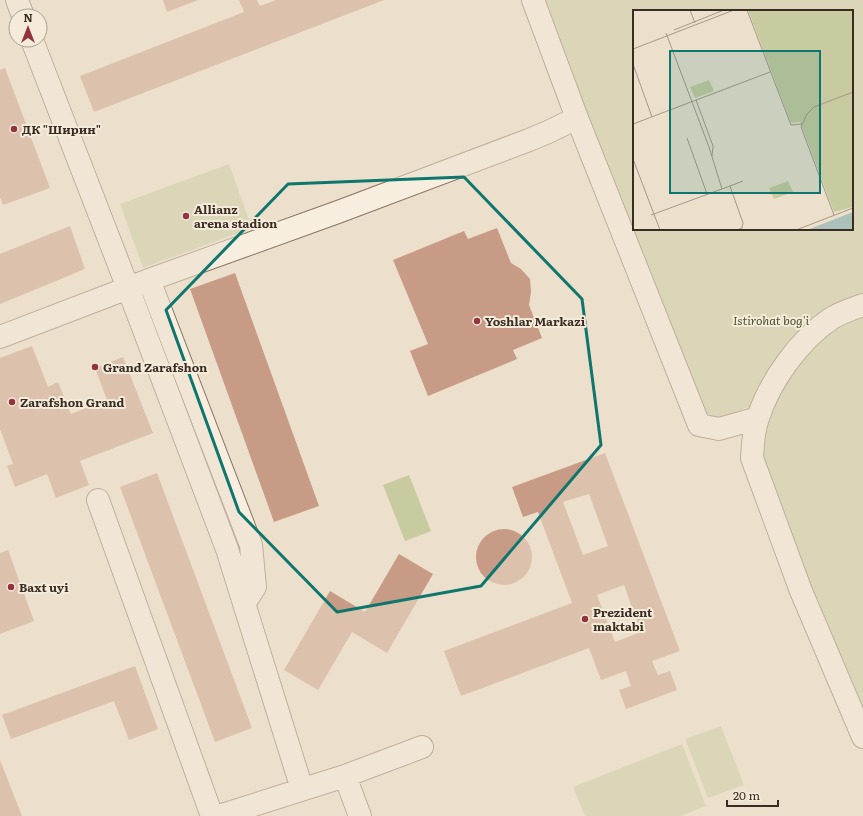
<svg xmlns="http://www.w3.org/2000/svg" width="863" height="816" font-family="Literata,serif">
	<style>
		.green { fill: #c8caa0; fill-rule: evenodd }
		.building { fill: #c79b85; fill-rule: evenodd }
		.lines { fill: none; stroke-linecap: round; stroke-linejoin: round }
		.minor-casing { stroke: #887261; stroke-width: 24 }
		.minor { stroke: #f7eedf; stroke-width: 22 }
		.marked { fill: none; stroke: #0f766e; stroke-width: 3; stroke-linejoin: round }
		.poi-dot { fill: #92353d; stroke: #f4ebdb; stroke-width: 1.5 }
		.labels { text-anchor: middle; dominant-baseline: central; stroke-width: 4; stroke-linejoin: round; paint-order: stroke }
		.poi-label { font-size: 12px; font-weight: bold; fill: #3a2c23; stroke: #f4ebdb; text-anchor: start }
		.park-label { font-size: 12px; font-style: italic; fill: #4e552b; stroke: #f4ebdb }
		.inset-road { fill: none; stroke: #a59888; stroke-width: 1 }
		.view { fill: #0f766e; fill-opacity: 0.15; stroke: #0f766e; stroke-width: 2 }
		.inset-edge { fill: none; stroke: #3a2c23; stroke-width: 2 }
	</style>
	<rect width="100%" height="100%" fill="#ece0cc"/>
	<path class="green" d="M539 0H863V719L768 480 746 407 736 414 718 418 700 411ZM634 11H852V229H634Z
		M229 164 252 228 143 268 120 204Z
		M409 475 431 531 405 541 383 485Z
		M721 726 744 785 708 798 685 739Z
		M682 744 706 806 681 816H585L573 787Z"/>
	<path class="building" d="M163 0H198L167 12Z
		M239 0H257L260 6 276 0H384L94 112 80 76 244 12Z
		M5 68 50 188 3 205 0 197V70Z
		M70 226 85 269 0 304V254Z
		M497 228 511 263 521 269 530 279 531 292 529 305 542 338 513 350 517 359 428 396 410 351 428 344 393 260 464 231 468 239Z
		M235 273 319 506 274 522 190 289Z
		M32 346 48 387 58 382 71 414 107 400 95 368 123 357 153 433 80 461 89 485 56 498 47 474 15 487 7 466 13 464 0 429V358Z
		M605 453 680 651 652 661 658 675 670 671 677 690 626 709 619 690 631 686 626 671 601 680 589 648 461 696 444 651 572 603 538 512 523 517 512 487ZM589 494 608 546 583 555 563 502ZM624 585 641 632 615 642 597 595Z
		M157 473 252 728 215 742 120 487Z
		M476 557a28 28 0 1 1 56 0a28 28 0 1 1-56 0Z
		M8 550 34 621 0 634V553Z
		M399 554 433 574 387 653 352 632 318 690 284 670 330 591 365 612Z
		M135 666 158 729 129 740 114 701 11 739 2 715Z
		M0 760 22 816H0Z"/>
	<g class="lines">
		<g class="minor-casing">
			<path id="minor" d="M17 0 23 16
				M533 0 577 118 699 425 719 429 758 418
				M32 40 128 288 227 549 302 789
				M149 280 251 545 255 587 244 604
				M863 305C852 309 842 312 832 318 799 340 770 381 758 418 753 431 753 445 752 458L801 591 863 737
				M0 337 149 280 338 212 529 140 548 132 577 118
				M98 500 212 816
				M345 776 422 747
				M219 816 345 776 360 816"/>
		</g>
		<use href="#minor" class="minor"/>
	</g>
	<path d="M0 0H863V816H0ZM464 177 582 299 601 445 481 586 337 612 239 512 166 310 288 184Z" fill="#ece0cc" fill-opacity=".55" fill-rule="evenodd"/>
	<path class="marked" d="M464 177 582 299 601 445 481 586 337 612 239 512 166 310 288 184Z"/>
	<g class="poi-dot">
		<circle cx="14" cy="129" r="4"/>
		<circle cx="186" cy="216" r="4"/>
		<circle cx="477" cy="321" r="4"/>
		<circle cx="95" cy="367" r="4"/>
		<circle cx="12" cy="402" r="4"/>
		<circle cx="11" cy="587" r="4"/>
		<circle cx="585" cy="619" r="4"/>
	</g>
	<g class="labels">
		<g class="poi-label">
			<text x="22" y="129">ДК "Ширин"</text>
			<text x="194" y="209">Allianz<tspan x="194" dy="14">arena stadion</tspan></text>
			<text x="485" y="321">Yoshlar Markazi</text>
			<text x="103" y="367">Grand Zarafshon</text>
			<text x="20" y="402">Zarafshon Grand</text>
			<text x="19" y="587">Baxt uyi</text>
			<text x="593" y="612">Prezident<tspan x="593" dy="14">maktabi</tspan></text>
		</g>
		<g class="park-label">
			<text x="771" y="320">Istirohat bog'i</text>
		</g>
	</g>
	<g transform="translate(633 10)">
		<rect width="220" height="220" fill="#ece0cc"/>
		<path d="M115 0H220V197L201 202 167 112 158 113ZM76 70 81 81 62 88 57 77ZM155 171 160 182 141 189 136 178Z" fill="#c8caa0"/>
		<path d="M220 202V220H174Z" fill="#abc1b9"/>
		<path class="inset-road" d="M57 0 62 13M114 0 158 115 169 114M41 20 91 0M33 23 76 137 89 179M0 39 101 0M0 54 19 107M63 90 80 136 79 146M0 114 137 62M54 128 74 184M0 149 27 220M97 176 110 171M18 205 97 176 110 213 109 218 104 220M201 205 168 117 174 104 181 97 220 82M163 220 220 198"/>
		<path class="view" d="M37 41H187V183H37Z"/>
		<rect width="220" height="220" class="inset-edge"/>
	</g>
	<g transform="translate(28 28)"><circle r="19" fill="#f4ebdb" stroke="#aa9f91"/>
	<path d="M0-3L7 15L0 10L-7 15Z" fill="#92353d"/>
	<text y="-6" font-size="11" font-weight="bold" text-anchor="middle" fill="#3a2c23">N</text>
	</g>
	<path d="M727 800v6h51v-6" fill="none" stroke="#3a2c23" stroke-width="2"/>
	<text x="733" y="800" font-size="12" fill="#3a2c23" stroke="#f4ebdb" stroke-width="3" paint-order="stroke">20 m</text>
</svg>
